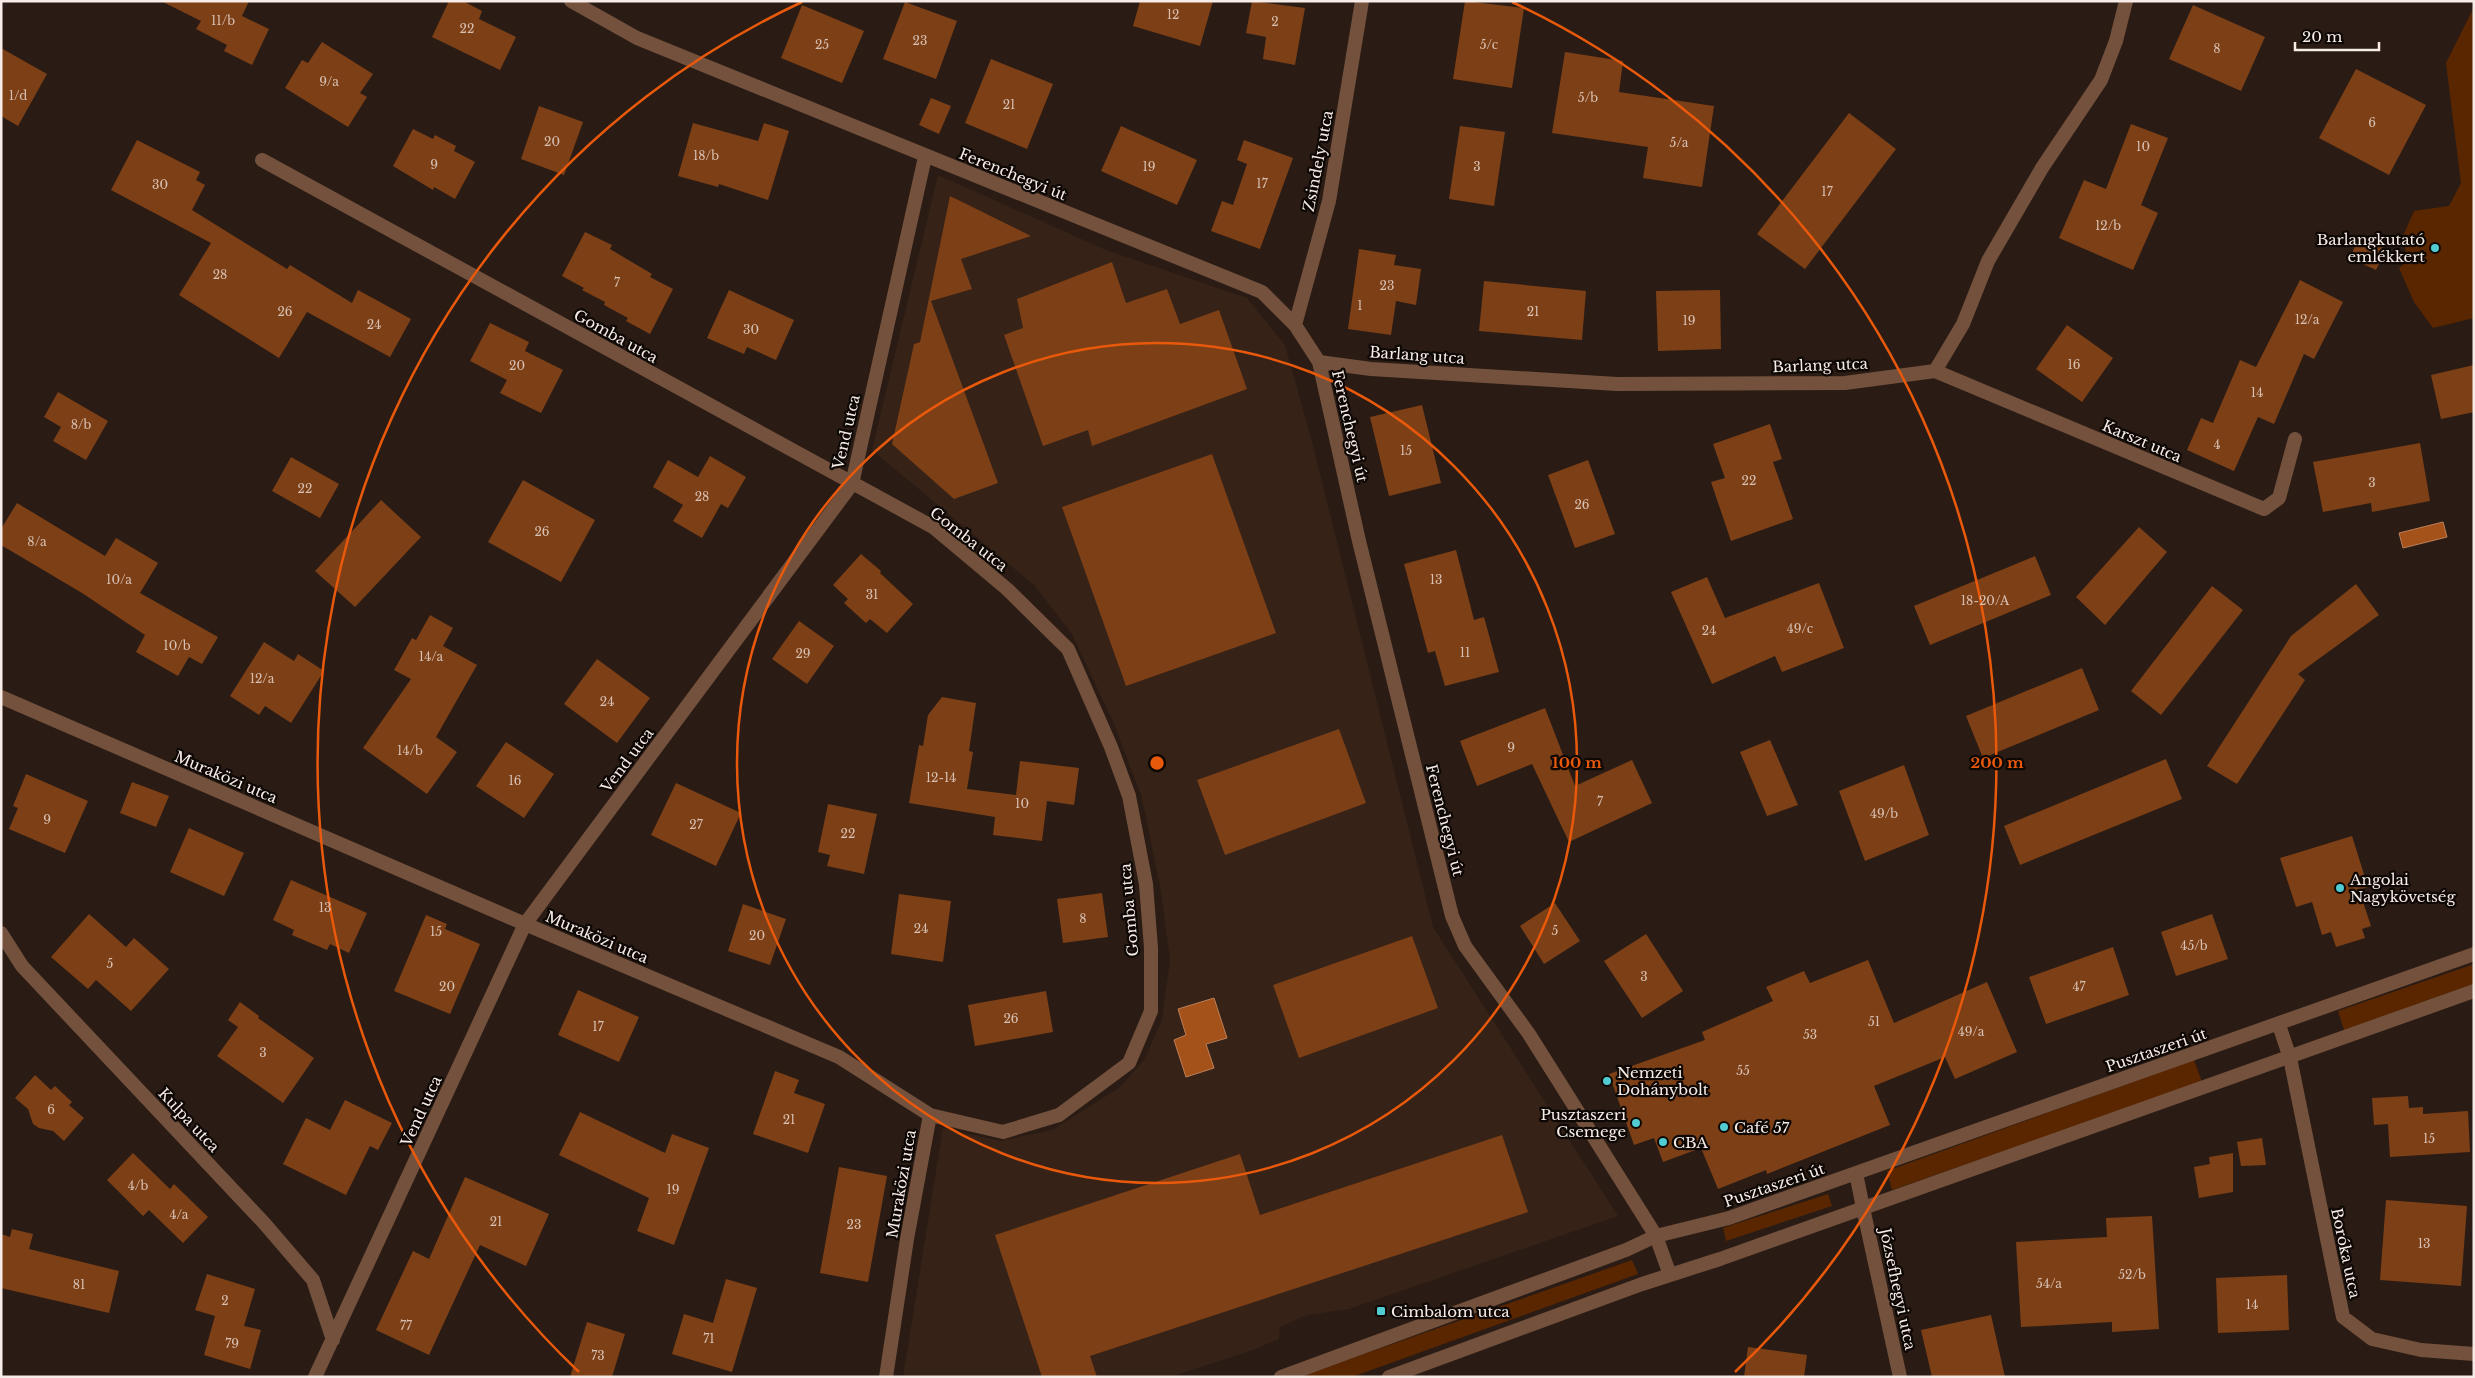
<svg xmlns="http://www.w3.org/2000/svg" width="2475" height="1378" font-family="'Libre Baskerville',serif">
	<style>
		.built { fill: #362217 }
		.green { fill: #592600 }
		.water { fill: #a4511a; stroke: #bd8058 }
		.building { fill: #7d3f16 }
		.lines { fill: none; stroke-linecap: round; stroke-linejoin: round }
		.minor { stroke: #74513d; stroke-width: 14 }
		.tertiary { stroke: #74513d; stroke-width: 14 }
		.ring { fill: none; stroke: #e8590c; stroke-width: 2.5 }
		.poi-dot { fill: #51ccd2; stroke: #0e0805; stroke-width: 2 }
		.labels { text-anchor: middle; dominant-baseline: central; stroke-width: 4.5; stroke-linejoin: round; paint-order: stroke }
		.number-label { font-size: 12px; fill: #d8c1b3 }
		.street-label { font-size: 15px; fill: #f7ece7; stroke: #0e0805 }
		.poi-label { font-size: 15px; fill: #f7ece7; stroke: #0e0805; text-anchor: start }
		.centre { fill: #e8590c; stroke: #0e0805; stroke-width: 2.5 }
		.ring-label { font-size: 15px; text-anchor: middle; font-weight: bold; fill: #e8590c; stroke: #0e0805; stroke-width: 4.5; stroke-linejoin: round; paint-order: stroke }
	</style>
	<rect width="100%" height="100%" fill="#2a1c14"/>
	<path class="built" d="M938 175 1106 250 1247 298 1285 345 1312 442 1433 927 1618 1216 1349 1309 1307 1315 1280 1327 1279 1339 1250 1351 1170 1377H903L943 1128 1000 1141 1052 1130 1119 1088 1144 1060 1162 1020 1170 960 1161 891 1142 798 1114 724 1072 634 1034 585 872 450Z"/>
	<path class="green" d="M2474 7V318L2433 328 2414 302 2399 268 2413 256 2406 252 2403 236 2414 211 2449 206 2461 183 2446 63Z
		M2474 964V984L2344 1030 2338 1011Z
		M2194 1060 2202 1082 1892 1190 1887 1171Z
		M1828 1194 1832 1206 1726 1241 1723 1228Z
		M1632 1260 1638 1274 1352 1377H1307V1374Z"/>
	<path class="water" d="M2443 522 2447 537 2403 548 2399 533Z
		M1214 998 1227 1038 1206 1044 1214 1068 1186 1077 1174 1040 1186 1035 1178 1009Z"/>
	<path class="building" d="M161 1H249L242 16 269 29 252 65 224 51 227 45 196 29 201 21Z
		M449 1H463L482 11 479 19 516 37 500 70 432 37Z
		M1140 1H1213L1200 46 1133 26Z
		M1252 1 1305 8 1295 65 1263 59 1266 37 1246 33Z
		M1465 1 1524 8 1512 88 1453 79Z
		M905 2 957 21 936 79 883 59Z
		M802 5 864 31 842 83 781 58Z
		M2193 5 2265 37 2241 91 2169 59Z
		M322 42 373 74 360 93 367 97 348 127 285 88 302 60 308 63Z
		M1 48 47 74 18 126 1 116Z
		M1565 52 1623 61 1619 92 1714 106 1702 187 1643 178 1648 147 1552 133Z
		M991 59 1053 84 1027 149 965 123Z
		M2356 69 2426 105 2389 175 2319 138Z
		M931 98 951 106 939 134 919 125Z
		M539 106 583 122 564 175 521 159Z
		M1849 113 1896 149 1805 269 1757 234Z
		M693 123 758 141 764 123 789 131 768 200 719 184 718 187 678 176Z
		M2131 124 2168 138 2141 205 2158 213 2133 270 2059 238 2084 180 2106 189Z
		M1121 126 1197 160 1177 205 1101 171Z
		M1460 126 1505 132 1494 206 1449 199Z
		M413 129 433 139 435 135 456 146 454 151 475 162 455 199 434 187 433 190 393 166Z
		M137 140 200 172 196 180 205 185 192 210 287 269 290 265 352 303 358 290 411 319 390 357 307 312 279 358 179 295 211 243 111 190Z
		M1244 140 1293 158 1260 249 1211 231 1222 201 1233 205 1247 164 1237 160Z
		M950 196 1031 236 961 259 972 289 931 301 998 483 954 499 892 444 914 344 920 342Z
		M585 232 612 245 610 249 652 274 650 277 673 289 650 334 626 321 628 318 604 305 605 302 582 290 584 288 562 276Z
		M2359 237 2386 249 2376 270 2350 258Z
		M1359 249 1396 255 1394 265 1421 269 1416 305 1396 301 1391 335 1348 329Z
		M1112 262 1126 303 1167 289 1180 324 1219 310 1247 389 1092 446 1088 430 1043 446 1004 335 1023 328 1017 299Z
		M2300 280 2343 302 2314 359 2304 354 2274 424 2258 417 2234 471 2187 450 2201 418 2213 423 2240 360 2256 367Z
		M1484 281 1586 291 1582 340 1479 331Z
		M729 290 794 320 776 360 747 347 744 354 707 338Z
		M1720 290 1721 349 1658 351 1656 291Z
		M490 323 529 342 525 351 563 370 541 413 500 393 507 380 470 361Z
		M2067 325 2113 358 2082 402 2036 369Z
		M2474 365V412L2441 419 2431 375Z
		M58 392 108 421 86 460 53 441 61 427 44 417Z
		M1422 405 1441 483 1389 496 1370 417Z
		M1770 424 1782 459 1773 462 1793 519 1731 541 1711 482 1725 478 1713 444Z
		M2420 443 2430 501 2372 512 2371 503 2323 512 2313 462Z
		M1212 454 1276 633 1126 686 1062 507Z
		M710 456 746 477 728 508 721 504 702 538 673 521 683 505 653 487 668 460 698 477Z
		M291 457 339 484 320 518 272 491Z
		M1588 460 1615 534 1575 548 1548 475Z
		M523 480 595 520 561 582 488 542Z
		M381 500 421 537 355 607 315 571Z
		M17 503 105 556 116 538 158 563 140 593 218 637 202 664 189 657 178 676 136 652 145 635 82 593 1 545V529Z
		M2139 527 2167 552 2105 625 2076 597Z
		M1456 550 1474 620 1484 617 1499 672 1445 686 1435 651 1428 653 1404 564Z
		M861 554 881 571 880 573 913 604 887 633 870 619 866 623 844 603 848 599 833 585Z
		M2035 556 2051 595 1930 645 1914 606Z
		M1707 577 1725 618 1819 583 1844 648 1782 672 1775 656 1712 684 1671 592Z
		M2356 584 2379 615 2298 674 2305 680 2237 784 2207 766 2291 636Z
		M2212 586 2243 610 2161 715 2131 691Z
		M430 615 453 628 443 646 477 665 436 737 457 752 427 794 363 748 411 679 394 670 412 638 416 640Z
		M799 621 834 646 807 684 772 659Z
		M264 642 294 661 298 654 324 671 291 723 265 706 259 715 230 696Z
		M597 659 650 698 617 743 564 704Z
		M2082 668 2099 710 1983 758 1966 716Z
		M942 697 976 703 969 751 973 752 967 789 1016 795 1020 761 1079 768 1074 805 1047 801 1042 841 993 835 995 817 909 803 919 745 923 746 928 715Z
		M1545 708 1575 786 1632 760 1652 803 1569 842 1532 764 1477 786 1460 741Z
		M1339 729 1366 803 1225 855 1197 780Z
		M1770 740 1798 805 1767 816 1740 752Z
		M506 742 554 774 524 818 476 786Z
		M2166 759 2182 799 2020 865 2004 826Z
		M1904 765 1929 835 1865 861 1839 791Z
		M26 774 88 801 65 853 9 829 18 808 13 806Z
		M132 782 169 796 156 827 120 813Z
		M676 783 741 813 716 866 651 835Z
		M828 804 877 814 864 874 827 866 830 855 818 852Z
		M189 828 244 853 224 896 170 872Z
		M2352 836 2368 887 2359 890 2371 926 2362 929 2365 938 2336 947 2331 932 2322 935 2312 902 2296 907 2280 858Z
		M291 880 367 913 349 953 330 944 327 950 292 935 294 930 273 920Z
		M1102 893 1108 937 1063 943 1057 899Z
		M899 894 951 901 943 962 891 954Z
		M1555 903 1580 941 1544 964 1520 926Z
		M743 904 786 919 770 965 728 951Z
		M89 914 126 947 134 938 169 969 131 1011 96 980 88 989 51 957Z
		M2212 914 2228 959 2176 976 2161 932Z
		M426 915 447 924 445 929 480 944 450 1014 394 991Z
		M1646 934 1683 991 1642 1018 1604 961Z
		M1412 936 1438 1008 1299 1058 1273 985Z
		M2113 947 2129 995 2046 1024 2029 977Z
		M1868 960 1894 1023 1987 982 2017 1052 1955 1079 1945 1057 1874 1086 1890 1125 1767 1174 1766 1170 1718 1189 1701 1148 1663 1162 1654 1138 1634 1145 1609 1074 1705 1040 1702 1032 1773 1001 1766 987 1804 971 1810 983Z
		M578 990 639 1017 619 1062 558 1035Z
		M1046 991 1053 1032 975 1046 968 1005Z
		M240 1002 259 1016 258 1018 314 1058 283 1103 217 1056 238 1027 228 1020Z
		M775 1071 799 1080 794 1093 825 1104 808 1153 753 1134Z
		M35 1075 51 1090 55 1086 72 1102 69 1105 84 1118 64 1141 53 1131 39 1128 33 1124 28 1109 15 1098Z
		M2408 1096 2409 1108 2423 1107V1114L2468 1111 2470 1152 2390 1157 2388 1124 2374 1125 2372 1098Z
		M345 1100 392 1123 378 1150 370 1146 346 1195 283 1164 306 1118 330 1130Z
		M580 1112 665 1153 672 1134 709 1148 674 1245 637 1231 649 1198 559 1155Z
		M1502 1135 1528 1212 1090 1356 1097 1377H1042L995 1235 1240 1154 1260 1215Z
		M2262 1138 2266 1165 2241 1166 2237 1142Z
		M133 1153 170 1189 174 1184 208 1217 183 1243 149 1210 143 1216 107 1180Z
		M2233 1153V1192L2199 1198 2194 1167 2210 1164 2209 1157Z
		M839 1167 887 1176 868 1282 820 1273Z
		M465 1177 549 1214 526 1266 480 1245 429 1355 376 1330 413 1251 429 1259Z
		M2386 1200 2467 1206 2461 1286 2380 1280Z
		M2152 1216 2159 1329 2112 1332V1322L2021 1327 2016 1242 2107 1237 2106 1218Z
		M12 1229 33 1234 29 1249 119 1271 109 1313 1 1288V1234L10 1237Z
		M207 1274 255 1289 244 1326 261 1330 250 1369 204 1355 215 1316 195 1310Z
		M2287 1275 2289 1330 2218 1333 2216 1278Z
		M726 1279 757 1288 732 1372 672 1354 684 1314 713 1323Z
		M1991 1315 2005 1377H1932L1921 1330Z
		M587 1322 625 1334 612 1377H570Z
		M1748 1347 1807 1355 1804 1377H1744Z"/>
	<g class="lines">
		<path class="minor" d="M571 1 637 38 1262 292 1295 325 1319 362 1359 541 1452 916 1465 946 1529 1034 1656 1236
			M262 160 933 527 1007 589 1068 649 1111 747 1129 796 1146 884 1151 948V1011L1129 1063 1059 1115 1003 1132 930 1115
			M1295 325 1329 201 1362 1
			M1319 362 1371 369 1617 384 1845 383 1935 371 1963 324 1988 261 2042 168 2101 80 2116 41 2126 1
			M1935 371 2264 509 2279 498 2295 439
			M1 697 525 924 839 1057 930 1115 907 1239 886 1377
			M1 933 22 966 264 1223 313 1280 333 1340
			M2279 1025 2290 1058 2343 1317 2372 1339 2421 1350 2474 1354
			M1863 1208 1900 1377
			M315 1377 525 924 852 484 925 157"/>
		<path class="tertiary" d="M1856 1173 1863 1208
			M1656 1236 1670 1275
			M1281 1377 1626 1250 1656 1236 1729 1218 2474 954
			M1389 1377 1642 1284 1720 1259 2474 991"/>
	</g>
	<g class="ring">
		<circle cx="1157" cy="763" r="420"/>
		<path d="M579 1372A840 840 0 0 1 802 2M1512 2A840 840 0 0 1 1735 1372"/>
	</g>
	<g class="poi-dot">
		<circle cx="2435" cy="248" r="5"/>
		<circle cx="2340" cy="888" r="5"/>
		<circle cx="1607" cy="1081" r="5"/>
		<circle cx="1636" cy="1123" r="5"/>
		<circle cx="1724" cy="1127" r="5"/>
		<circle cx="1663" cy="1142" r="5"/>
		<rect x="1376" y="1306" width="10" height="10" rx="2.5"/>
	</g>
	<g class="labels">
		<g class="number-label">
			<text x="1173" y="14">12</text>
			<text x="223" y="20">11/b</text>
			<text x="1275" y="21">2</text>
			<text x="467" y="28">22</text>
			<text x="920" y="40">23</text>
			<text x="822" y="44">25</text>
			<text x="1489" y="44">5/c</text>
			<text x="2217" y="48">8</text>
			<text x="329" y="81">9/a</text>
			<text x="18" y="95">1/d</text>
			<text x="1588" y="97">5/b</text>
			<text x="1009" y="104">21</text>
			<text x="2372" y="122">6</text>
			<text x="552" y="141">20</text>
			<text x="1679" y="142">5/a</text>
			<text x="2143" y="146">10</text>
			<text x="706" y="155">18/b</text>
			<text x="434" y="164">9</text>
			<text x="1149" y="166">19</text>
			<text x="1477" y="166">3</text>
			<text x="1262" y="183">17</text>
			<text x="160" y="184">30</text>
			<text x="1827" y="191">17</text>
			<text x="2108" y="225">12/b</text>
			<text x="220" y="274">28</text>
			<text x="617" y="282">7</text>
			<text x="1387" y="285">23</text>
			<text x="1360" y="305">1</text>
			<text x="285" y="311">26</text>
			<text x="1533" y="311">21</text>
			<text x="2307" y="319">12/a</text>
			<text x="1689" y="320">19</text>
			<text x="374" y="324">24</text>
			<text x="751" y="329">30</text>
			<text x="2074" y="364">16</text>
			<text x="517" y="365">20</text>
			<text x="2257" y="392">14</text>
			<text x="81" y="424">8/b</text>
			<text x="2217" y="444">4</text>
			<text x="1406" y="450">15</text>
			<text x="1749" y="480">22</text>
			<text x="2372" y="482">3</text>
			<text x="305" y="488">22</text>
			<text x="702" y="496">28</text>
			<text x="1582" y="504">26</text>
			<text x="542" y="531">26</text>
			<text x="37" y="541">8/a</text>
			<text x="119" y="579">10/a</text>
			<text x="1436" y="579">13</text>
			<text x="872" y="594">31</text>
			<text x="1985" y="600">18-20/A</text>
			<text x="1800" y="628">49/c</text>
			<text x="1709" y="630">24</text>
			<text x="177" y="645">10/b</text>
			<text x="1465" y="652">11</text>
			<text x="803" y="653">29</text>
			<text x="431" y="656">14/a</text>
			<text x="262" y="678">12/a</text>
			<text x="607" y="701">24</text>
			<text x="1511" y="747">9</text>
			<text x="410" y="750">14/b</text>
			<text x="941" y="777">12-14</text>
			<text x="515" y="780">16</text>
			<text x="1600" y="801">7</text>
			<text x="1022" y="803">10</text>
			<text x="1884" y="813">49/b</text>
			<text x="47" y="819">9</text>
			<text x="696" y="824">27</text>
			<text x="848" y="833">22</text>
			<text x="325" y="907">13</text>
			<text x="1083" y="918">8</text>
			<text x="921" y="928">24</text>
			<text x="1555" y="930">5</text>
			<text x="436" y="931">15</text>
			<text x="757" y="935">20</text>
			<text x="2194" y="945">45/b</text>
			<text x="110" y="963">5</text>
			<text x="1644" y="976">3</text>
			<text x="447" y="986">20</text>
			<text x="2079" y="986">47</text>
			<text x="1011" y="1018">26</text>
			<text x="1874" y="1021">51</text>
			<text x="598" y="1026">17</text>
			<text x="1971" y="1031">49/a</text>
			<text x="1810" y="1034">53</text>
			<text x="263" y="1052">3</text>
			<text x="1743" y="1070">55</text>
			<text x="51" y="1109">6</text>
			<text x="789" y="1119">21</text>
			<text x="2429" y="1138">15</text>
			<text x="138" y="1185">4/b</text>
			<text x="673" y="1189">19</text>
			<text x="179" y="1214">4/a</text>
			<text x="496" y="1221">21</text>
			<text x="854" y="1224">23</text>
			<text x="2424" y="1243">13</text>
			<text x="2132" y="1274">52/b</text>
			<text x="2049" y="1283">54/a</text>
			<text x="79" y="1284">81</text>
			<text x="225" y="1300">2</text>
			<text x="2252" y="1304">14</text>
			<text x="406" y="1325">77</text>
			<text x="709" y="1338">71</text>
			<text x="232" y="1343">79</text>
			<text x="598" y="1355">73</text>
		</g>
		<g class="street-label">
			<text transform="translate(1318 161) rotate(-79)">Zsindely utca</text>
			<text transform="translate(1013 174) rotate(22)">Ferenchegyi út</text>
			<text transform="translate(616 336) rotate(29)">Gomba utca</text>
			<text transform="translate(1417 355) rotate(4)">Barlang utca</text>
			<text transform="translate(1820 365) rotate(-2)">Barlang utca</text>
			<text transform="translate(1350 426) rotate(77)">Ferenchegyi út</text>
			<text transform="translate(846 432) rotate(-77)">Vend utca</text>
			<text transform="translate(2142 441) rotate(23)">Karszt utca</text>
			<text transform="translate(969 539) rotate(38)">Gomba utca</text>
			<text transform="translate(627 760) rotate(-53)">Vend utca</text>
			<text transform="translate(226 777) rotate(23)">Muraközi utca</text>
			<text transform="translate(1445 820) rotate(76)">Ferenchegyi út</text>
			<text transform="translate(1129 910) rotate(-95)">Gomba utca</text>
			<text transform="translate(597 937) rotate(23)">Muraközi utca</text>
			<text transform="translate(2156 1050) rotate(-19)">Pusztaszeri út</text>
			<text transform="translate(421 1111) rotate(-65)">Vend utca</text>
			<text transform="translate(189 1120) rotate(47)">Kulpa utca</text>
			<text transform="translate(901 1184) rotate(-80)">Muraközi utca</text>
			<text transform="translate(1774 1185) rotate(-19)">Pusztaszeri út</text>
			<text transform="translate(2346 1253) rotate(78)">Boróka utca</text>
			<text transform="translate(1898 1289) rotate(78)">Józsefhegyi utca</text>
		</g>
		<g class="poi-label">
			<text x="2425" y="239" text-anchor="end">Barlangkutató<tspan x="2425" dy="17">emlékkert</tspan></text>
			<text x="2350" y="879">Angolai<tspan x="2350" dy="17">Nagykövetség</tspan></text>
			<text x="1617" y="1072">Nemzeti<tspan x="1617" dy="17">Dohánybolt</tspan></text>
			<text x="1626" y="1114" text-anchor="end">Pusztaszeri<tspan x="1626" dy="17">Csemege</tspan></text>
			<text x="1734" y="1127">Café 57</text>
			<text x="1673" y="1142">CBA</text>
			<text x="1391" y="1311">Cimbalom utca</text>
		</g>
	</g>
	<circle cx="1157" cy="763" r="8" class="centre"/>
	<g class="ring-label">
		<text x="1577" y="768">100 m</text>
		<text x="1997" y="768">200 m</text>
	</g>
	<rect width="2475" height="1378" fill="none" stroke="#f7ece7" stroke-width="5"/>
	<path d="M2295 42v8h84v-8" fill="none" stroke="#f7ece7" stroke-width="2.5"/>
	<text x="2302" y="42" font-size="15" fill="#f7ece7" stroke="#0e0805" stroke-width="4" paint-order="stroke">20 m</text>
</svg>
